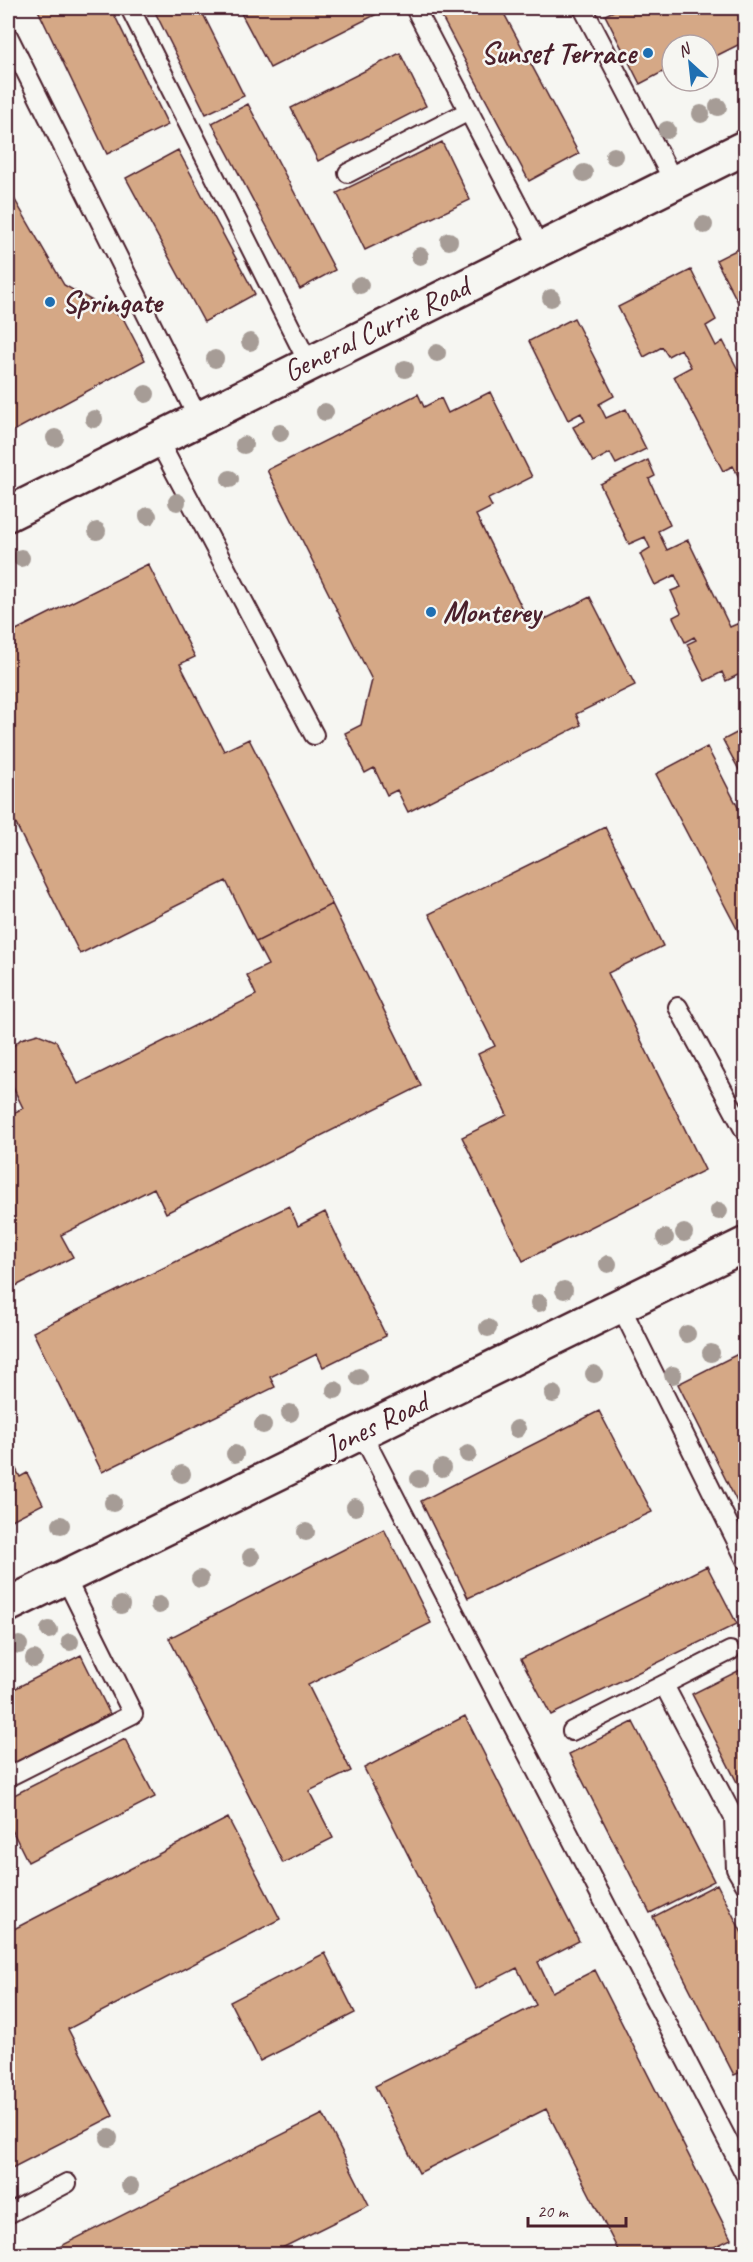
<svg xmlns="http://www.w3.org/2000/svg" width="753" height="2262" font-family="Caveat,sans-serif">
	<style>
		.building { fill: #d5a886; stroke: #4a1f2b; stroke-width: 1.5 }
		.lines { fill: none; stroke-linecap: round; stroke-linejoin: round }
		.lane-casing { stroke: #4a1f2b; stroke-width: 22 }
		.street-casing { stroke: #4a1f2b; stroke-width: 38 }
		.lane { stroke: #f6f6f2; stroke-width: 18 }
		.street { stroke: #f6f6f2; stroke-width: 33 }
		.tree { fill: #a69c96 }
		.poi-dot { fill: #1f6fb2; stroke: #f6f6f2; stroke-width: 2 }
		.labels { text-anchor: middle; dominant-baseline: central; stroke-width: 5; stroke-linejoin: round; paint-order: stroke }
		.poi-label { font-size: 30px; font-weight: bold; fill: #4a1f2b; stroke: #f6f6f2; text-anchor: start }
		.street-label { font-size: 30px; fill: #4a1f2b; stroke: #f6f6f2 }
	</style>
	<rect width="100%" height="100%" fill="#f6f6f2"/>
	<filter id="ink" filterUnits="userSpaceOnUse"><feTurbulence type="fractalNoise" baseFrequency=".0167" numOctaves="2"/><feDisplacementMap in="SourceGraphic" scale="12" xChannelSelector="R" yChannelSelector="G"/><feConvolveMatrix kernelMatrix="1 2 1 2 8 2 1 2 1" color-interpolation-filters="sRGB"/></filter>
	<g filter="url(#ink)">
		<path class="building" d="M37 8H111L168 125 107 154Z
			M153 8H200L244 96 206 114Z
			M252 8H373L377 14 270 68 241 13Z
			M437 8H501L579 154 529 181Z
			M620 8H746V41L708 60V45H672V73L670 68 640 84 605 15Z
			M400 53 426 106 318 161 291 108Z
			M248 104 335 270 300 289 212 123Z
			M442 142 470 200 365 250 337 193Z
			M178 150 255 294 204 322 126 178Z
			M8 188 64 285 123 318 145 360 8 434Z
			M746 245V306L741 308 716 260Z
			M691 270 716 320 706 326 716 346 723 341 746 385V481L742 483 733 466 723 471 674 376 691 367 681 349 668 356 662 347 644 357 618 307Z
			M574 318 614 396 599 404 606 418 626 409 646 449 616 464 610 453 593 462 573 427 585 421 581 413 568 420 529 341Z
			M490 392 532 477 488 499 492 507 476 515 531 626 590 597 635 685 576 714 581 725 408 812 397 790 387 795 374 768 365 773 345 733 361 725 372 680 267 470 418 394 424 407 441 398 448 413Z
			M648 460 655 476 649 479 670 525 658 531 667 550 688 540 730 627 739 623 746 637V671L726 681 722 672 705 681 687 644 696 640 694 637 685 642 673 617 681 613 671 591 681 587 675 575 655 585 640 554 650 548 645 537 629 544 600 484Z
			M148 564 195 657 180 664 224 751 249 739 332 904 256 942 226 881 80 954 8 808V634Z
			M746 728V783L723 740Z
			M707 747 746 823V946L656 774Z
			M605 827 663 946 608 973 705 1170 523 1261 462 1137 507 1115 478 1054 495 1046 429 914Z
			M332 904 421 1086 166 1213 154 1188 61 1235 73 1257 8 1290V1116L23 1108 8 1077 9 1050 21 1039 38 1034 56 1041 78 1084 256 995 247 975 268 965 256 942Z
			M289 1206 298 1226 325 1212 386 1336 323 1367 317 1354 270 1377 275 1387 102 1472 33 1332Z
			M746 1350V1520L678 1384Z
			M599 1411 652 1512 468 1598 421 1501Z
			M8 1453 20 1477 27 1473 43 1504 8 1522Z
			M384 1529 431 1623 308 1685 351 1771 309 1791 333 1838 283 1863 169 1638Z
			M707 1566 737 1624 551 1715 521 1659Z
			M81 1655 110 1714 8 1766V1692Z
			M746 1667V1800L692 1694Z
			M465 1716 579 1941 538 1962 552 1992 595 1970 731 2239 700 2254H620L546 2109 419 2173 375 2086 536 2005 517 1968 476 1989 364 1768Z
			M633 1722 714 1881 650 1913 569 1754Z
			M125 1739 155 1797 28 1862 8 1822V1798Z
			M228 1818 280 1919 68 2029 113 2116 12 2168 8 2160V1932Z
			M717 1884 746 1941V2070L734 2075 653 1917Z
			M325 1953 355 2013 260 2061 230 2002Z
			M323 2114 369 2205 270 2254H57L55 2249Z"/>
		<g class="lines">
			<g class="lane-casing">
				<path id="lane" d="M130 8 308 362
					M415 8 540 248
					M583 8 674 182
					M8 36 198 418
					M348 173 469 111
					M157 438 314 735
					M678 1007 746 1133
					M620 1305 746 1560
					M361 1432 746 2176
					M664 1685 734 1818 736 1869 746 1886
					M572 1731 730 1651
					M8 1777 133 1714 65 1577
					M8 2214 67 2183"/>
			</g>
			<g class="street-casing">
				<path id="street" d="M8 514 746 147
					M8 1605 746 1244"/>
			</g>
			<use href="#lane" class="lane"/>
			<use href="#street" class="street"/>
		</g>
		<g class="tree">
			<circle cx="718" cy="107" r="9"/>
			<circle cx="701" cy="114" r="9"/>
			<circle cx="667" cy="130" r="9"/>
			<circle cx="614" cy="156" r="9"/>
			<circle cx="584" cy="173" r="9"/>
			<circle cx="704" cy="225" r="9"/>
			<circle cx="449" cy="241" r="9"/>
			<circle cx="420" cy="256" r="9"/>
			<circle cx="360" cy="285" r="9"/>
			<circle cx="551" cy="298" r="9"/>
			<circle cx="250" cy="342" r="9"/>
			<circle cx="437" cy="353" r="9"/>
			<circle cx="215" cy="359" r="9"/>
			<circle cx="405" cy="369" r="9"/>
			<circle cx="146" cy="394" r="9"/>
			<circle cx="325" cy="412" r="9"/>
			<circle cx="94" cy="419" r="9"/>
			<circle cx="280" cy="433" r="9"/>
			<circle cx="55" cy="438" r="9"/>
			<circle cx="244" cy="445" r="9"/>
			<circle cx="230" cy="479" r="9"/>
			<circle cx="177" cy="502" r="9"/>
			<circle cx="148" cy="516" r="9"/>
			<circle cx="97" cy="531" r="9"/>
			<circle cx="21" cy="558" r="9"/>
			<circle cx="719" cy="1211" r="9"/>
			<circle cx="684" cy="1233" r="9"/>
			<circle cx="665" cy="1238" r="9"/>
			<circle cx="608" cy="1264" r="9"/>
			<circle cx="564" cy="1290" r="9"/>
			<circle cx="539" cy="1303" r="9"/>
			<circle cx="488" cy="1328" r="9"/>
			<circle cx="687" cy="1334" r="9"/>
			<circle cx="711" cy="1353" r="9"/>
			<circle cx="594" cy="1374" r="9"/>
			<circle cx="673" cy="1375" r="9"/>
			<circle cx="359" cy="1377" r="9"/>
			<circle cx="335" cy="1390" r="9"/>
			<circle cx="553" cy="1394" r="9"/>
			<circle cx="290" cy="1413" r="9"/>
			<circle cx="263" cy="1425" r="9"/>
			<circle cx="517" cy="1429" r="9"/>
			<circle cx="235" cy="1454" r="9"/>
			<circle cx="468" cy="1454" r="9"/>
			<circle cx="442" cy="1468" r="9"/>
			<circle cx="182" cy="1474" r="9"/>
			<circle cx="419" cy="1479" r="9"/>
			<circle cx="113" cy="1503" r="9"/>
			<circle cx="355" cy="1507" r="9"/>
			<circle cx="61" cy="1525" r="9"/>
			<circle cx="306" cy="1532" r="9"/>
			<circle cx="251" cy="1557" r="9"/>
			<circle cx="200" cy="1579" r="9"/>
			<circle cx="121" cy="1605" r="9"/>
			<circle cx="159" cy="1605" r="9"/>
			<circle cx="49" cy="1630" r="9"/>
			<circle cx="70" cy="1642" r="9"/>
			<circle cx="19" cy="1645" r="9"/>
			<circle cx="34" cy="1659" r="9"/>
			<circle cx="109" cy="2138" r="9"/>
			<circle cx="130" cy="2186" r="9"/>
		</g>
	</g>
	<g class="poi-dot">
		<circle cx="648" cy="53" r="6"/>
		<circle cx="50" cy="302" r="6"/>
		<circle cx="431" cy="612" r="6"/>
	</g>
	<g class="labels">
		<g class="poi-label">
			<text x="636" y="53" text-anchor="end">Sunset Terrace</text>
			<text x="62" y="302">Springate</text>
			<text x="443" y="612">Monterey</text>
		</g>
		<g class="street-label">
			<text transform="translate(376 329) rotate(-26)">General Currie Road</text>
			<text transform="translate(376 1424) rotate(-26)">Jones Road</text>
		</g>
	</g>
	<rect width="753" height="2262" fill="none" stroke="#f6f6f2" stroke-width="30"/>
	<rect x="15" y="15" width="723" height="2232" fill="none" stroke="#4a1f2b" stroke-width="2" filter="url(#ink)"/>
	<g transform="translate(690 63) rotate(333)"><circle r="28" fill="#f6f6f2" stroke="#b1a0a2" stroke-width="1.5"/>
	<path d="M0-4.5L10 22L0 15L-10 22Z" fill="#1f6fb2"/>
	<text y="-9" font-size="16" font-weight="bold" text-anchor="middle" fill="#4a1f2b">N</text>
	</g>
	<path d="M528 2217v9h98v-9" fill="none" stroke="#4a1f2b" stroke-width="3"/>
	<text x="537" y="2217" font-size="18" fill="#4a1f2b" stroke="#f6f6f2" stroke-width="4.5" paint-order="stroke">20 m</text>
</svg>
